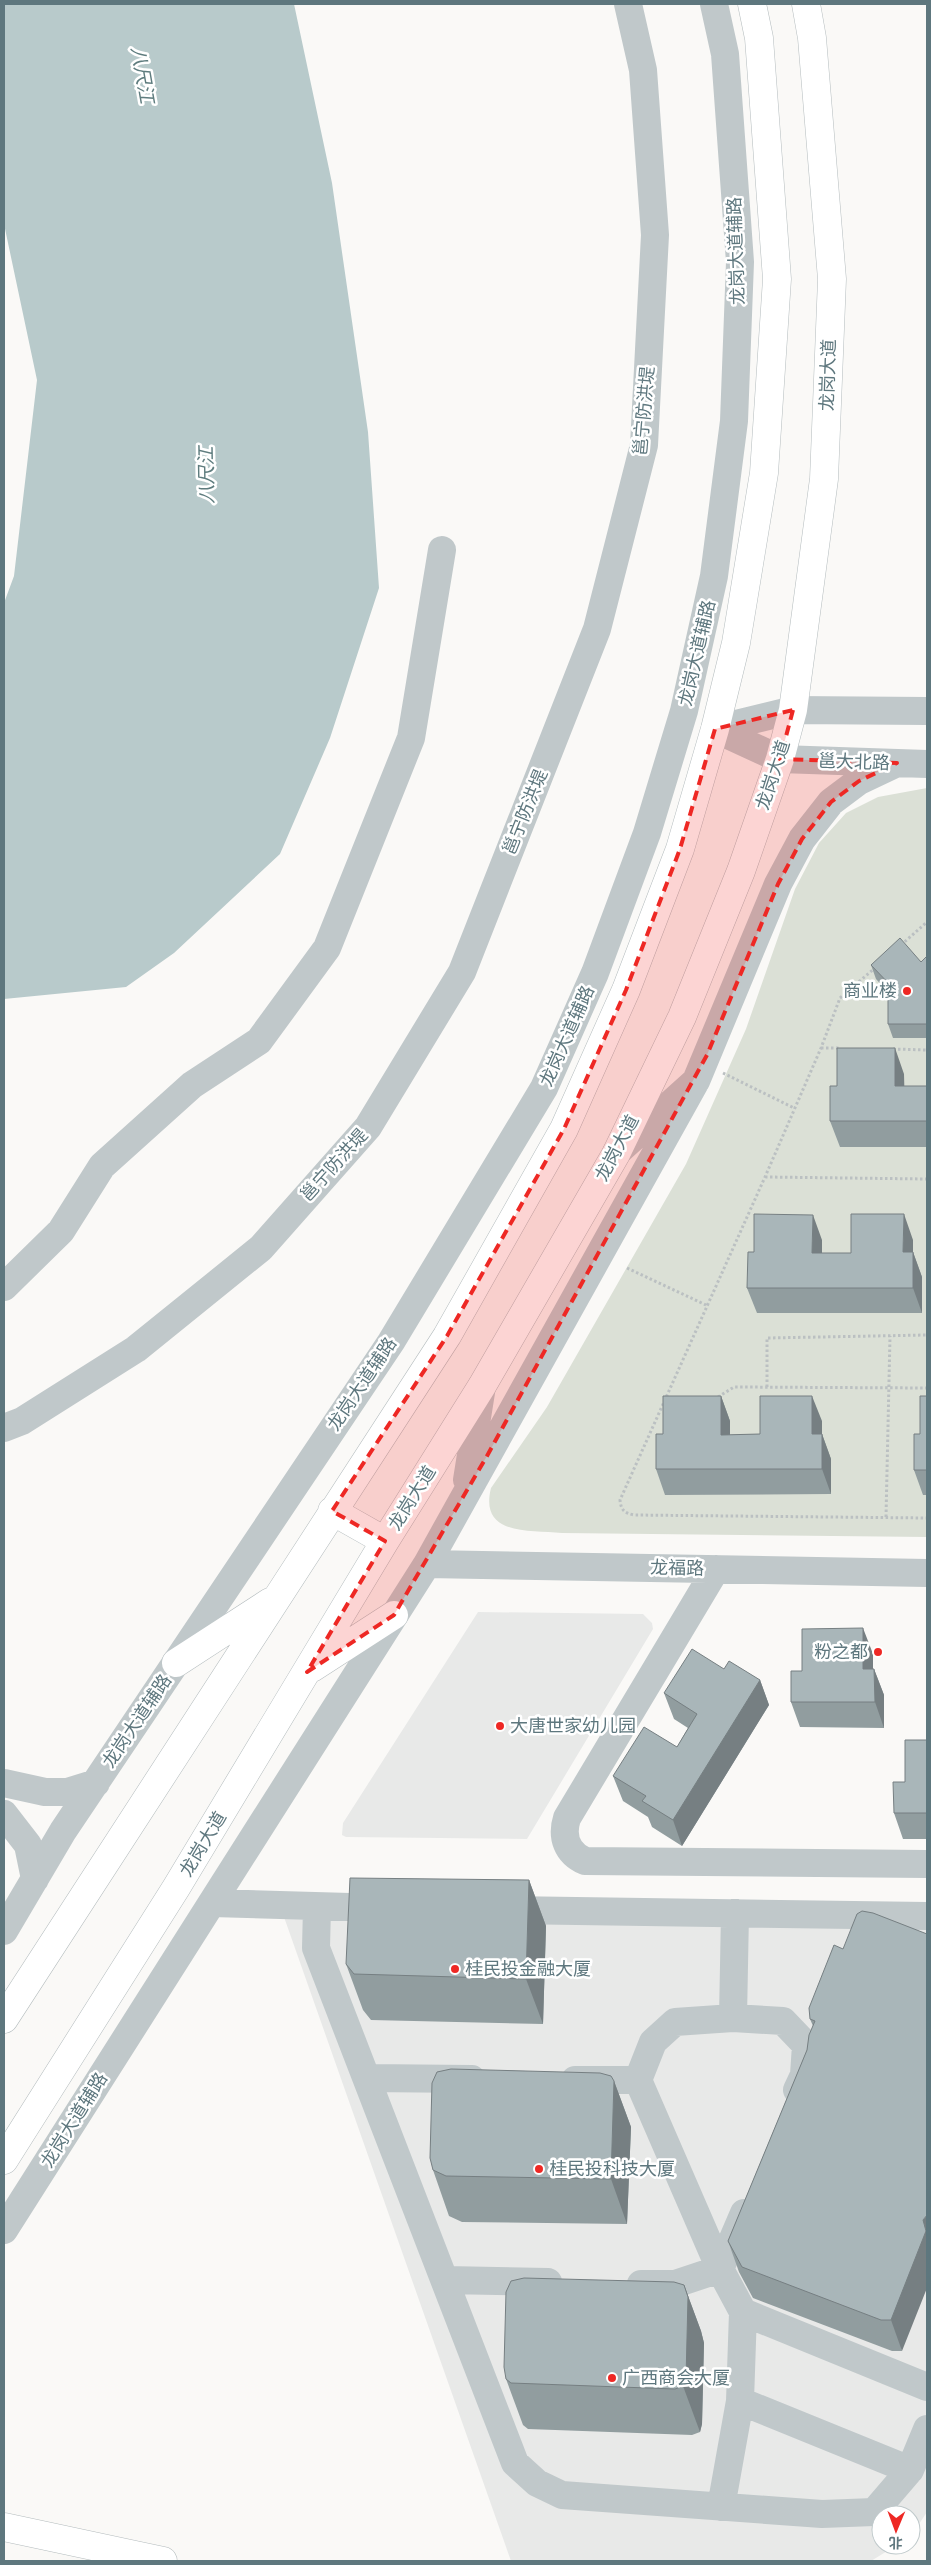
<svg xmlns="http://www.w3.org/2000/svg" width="931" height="2565" font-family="'Nunito Sans','Noto Sans SC',sans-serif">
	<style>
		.built { fill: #e8e9e8 }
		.green { fill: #dbe0d6 }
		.water { fill: #b8cacb }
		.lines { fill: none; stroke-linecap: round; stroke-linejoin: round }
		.major-casing { stroke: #b4bcbe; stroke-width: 29 }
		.path { stroke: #bbc0c2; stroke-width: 3; stroke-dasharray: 2.5 2.5; stroke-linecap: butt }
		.minor { stroke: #c0c8ca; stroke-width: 28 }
		.major { stroke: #fff; stroke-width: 28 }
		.wall { fill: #919d9f }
		.shaded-wall { fill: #767f82 }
		.building { fill: #a9b6b9; stroke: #767f82 }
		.marked { fill: #ee2824; fill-opacity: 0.2; stroke: #ee2824; stroke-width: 4; stroke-dasharray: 10 6; stroke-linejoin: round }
		.poi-dot { fill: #ee2824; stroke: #fff; stroke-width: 2 }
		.labels { text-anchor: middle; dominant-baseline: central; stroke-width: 5; stroke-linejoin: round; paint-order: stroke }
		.street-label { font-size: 18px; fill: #5e777e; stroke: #fff }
		.poi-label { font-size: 18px; fill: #5e777e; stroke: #fff; text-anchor: start }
		.water-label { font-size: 19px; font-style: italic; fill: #5e7c7e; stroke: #fff }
	</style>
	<rect width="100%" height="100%" fill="#faf9f7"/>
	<path class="built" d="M478 1612 643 1614 652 1623 653 1629 527 1839 346 1837 342 1835 343 1823Z
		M927 1910V2512L911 2536V2515H881V2545H897L871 2561H511L284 1917Z"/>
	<path class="green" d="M927 788V1537L562 1533C529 1530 479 1536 491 1488L547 1407 686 1164 746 1029 795 889 819 843 846 813 878 797Z"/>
	<path class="water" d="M4 4H294L332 183 368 432 379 588 330 738 280 854 174 953 126 987 4 999V603L14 576 37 380 4 224Z"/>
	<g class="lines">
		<g class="major-casing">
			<path id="major" d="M332 1511 385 1541
				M176 1663 270 1602
				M312 1668 394 1615
				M4 2019 447 1336 564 1129 626 990 680 849 715 729 736 643 764 473 777 279 759 38 752 4
				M4 2160 176 1888 385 1541 482 1386 616 1154 682 1017 741 871 780 759 793 710 824 479 832 279 812 38 806 4
				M4 2527 163 2561"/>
		</g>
		<path class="path" d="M901 945 927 922
			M876 967 840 998 821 1048 765 1177 620 1500C621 1510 624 1513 634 1515L927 1518
			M821 1048H839
			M893 1049 927 1050
			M723 1073 794 1108
			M765 1177 927 1179
			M627 1268 706 1305
			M767 1387V1338L927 1335
			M718 1397 734 1387 927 1388
			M886 1517 890 1336"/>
		<path class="minor" d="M715 729 780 759 927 764
			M715 729 793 710 927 711
			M616 1153 696 1081 778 884 802 839 831 802 859 781 897 763
			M4 1287 61 1231 102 1166 192 1085 259 1041 327 948 411 738 442 550
			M4 1428 22 1421 136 1349 261 1248 368 1127 462 972 597 629 644 445 655 235 643 70 628 4
			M467 1480 482 1386
			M427 1564 927 1573
			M716 1569 567 1818C561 1837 567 1853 585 1861L927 1864
			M4 1783 45 1792H67L96 1783
			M4 1814 28 1845 35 1879
			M212 1903 385 1908
			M317 1907 316 1948 515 2463 537 2483 562 2495 822 2514 874 2512 910 2470 927 2429
			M503 1910 927 1916
			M735 1913 733 2018 675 2022 653 2042 638 2080 720 2269 744 2213
			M4 1931 63 1831 391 1342 544 1088 595 973 647 833 684 711 714 576 734 421 740 262 725 54 714 4
			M733 2018 783 2021 806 2045 804 2075 797 2090
			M367 2078 472 2079
			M575 2080H638
			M4 2230 427 1564 696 1081
			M445 2280 548 2282
			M641 2284H675L720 2269 743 2312 740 2401 910 2470
			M743 2312 927 2387
			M721 2507 740 2401"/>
		<use href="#major" class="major"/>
	</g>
	<path class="wall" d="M927 956V1038H893L888 1024 890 994 876 979 871 965 921 962Z
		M904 1074V1086H927V1147H840L830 1121 837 1086Z
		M822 1240V1253H851L913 1240V1252L922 1277V1313H757L747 1288 754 1252Z
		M721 1396 730 1421V1435L760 1434 822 1421V1434L831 1459V1494L665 1495 656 1469 663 1434Z
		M927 1396V1495H923L914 1470Z
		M873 1654V1669H874L884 1695V1728L800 1727 791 1702 802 1671Z
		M724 1669 760 1680 769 1705 682 1846 652 1827 648 1817 623 1801 613 1776 677 1747 688 1728 674 1719 664 1693Z
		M927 1740V1839H903L894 1813Z
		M529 1880 546 1926 543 2024 371 2020 363 2010 346 1964Z
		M834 1945 902 2351H892L753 2298 739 2272 728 2241 807 2050 813 2026 810 2019Z
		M614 2081 631 2127 627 2224 462 2222 449 2216 433 2170Z
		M684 2285 701 2331 704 2343 702 2424 700 2432 692 2435 528 2429 523 2425 506 2379Z"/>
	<path class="shaded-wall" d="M895 1048 904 1074 905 1112 895 1086Z
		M904 1214 913 1240V1277L903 1252Z
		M813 1215 822 1240V1278L812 1253Z
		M913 1252 922 1277V1313L913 1288Z
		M721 1396 730 1421V1460L721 1435Z
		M812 1396 822 1421V1459L812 1434Z
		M822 1434 831 1459V1494L822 1469Z
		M863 1628 873 1654V1695L863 1669Z
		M874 1669 884 1695V1728L875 1702Z
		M760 1680 769 1705 682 1846 673 1820Z
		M529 1880 546 1926 543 2024 526 1979Z
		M614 2081 631 2127 627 2224 611 2179Z
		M927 2215V2288L902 2351 891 2320 923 2220Z
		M684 2285 701 2331 704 2343 702 2424 700 2432 683 2386Z"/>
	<path class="building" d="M900 938 921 962 927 956V1024H888V998L894 989 871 965Z
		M837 1048H895V1086H927V1121H830V1086H837Z
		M754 1214 813 1215 812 1253H851V1214H904L903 1252H913V1288H747L748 1252H754Z
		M663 1396H721V1435L760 1434V1396H812V1434H822V1469H656V1434H663Z
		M920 1396H927V1470H914V1434H920Z
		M863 1628V1669H874L875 1702H791V1671H802V1629Z
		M692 1649 724 1669 729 1661 760 1680 673 1820 642 1801 646 1796 613 1776 644 1727 677 1747 686 1732 697 1714 664 1693Z
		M905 1740H927V1813H894L893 1782H905Z
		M350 1878 529 1880 526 1979 354 1974 346 1964Z
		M862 1911 873 1913 927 1934V2215L923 2220 926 2231 891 2320H881L742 2267 728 2241 807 2050 809 2035 815 2021 810 2019 809 2008 834 1945 843 1949 857 1914Z
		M451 2069 600 2073 611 2076 614 2081 611 2179 446 2176 433 2170 430 2158 432 2083 437 2072Z
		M524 2278 674 2282 684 2285 688 2297 686 2379 683 2386 675 2389 511 2383 506 2379 504 2367 506 2292 511 2281Z"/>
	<path class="marked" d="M793 710 780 759 897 763 859 781 831 802 802 839 778 884 707 1055 487 1456 394 1615 307 1672 385 1541 332 1511 447 1336 564 1129 626 990 680 849 715 729Z"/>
	<g class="poi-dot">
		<circle cx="907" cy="991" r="5"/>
		<circle cx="878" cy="1652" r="5"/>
		<circle cx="500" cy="1726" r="5"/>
		<circle cx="455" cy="1969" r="5"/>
		<circle cx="539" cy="2169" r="5"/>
		<circle cx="612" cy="2378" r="5"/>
	</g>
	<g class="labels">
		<g class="street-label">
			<text transform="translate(736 251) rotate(-92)">龙岗大道辅路</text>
			<text transform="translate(828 375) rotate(-88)">龙岗大道</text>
			<text transform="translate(644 411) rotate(-85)">邕宁防洪堤</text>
			<text transform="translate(697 653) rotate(-77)">龙岗大道辅路</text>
			<text transform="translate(854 762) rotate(2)">邕大北路</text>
			<text transform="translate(773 775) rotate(-72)">龙岗大道</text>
			<text transform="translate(525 812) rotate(-68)">邕宁防洪堤</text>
			<text transform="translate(567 1036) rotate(-66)">龙岗大道辅路</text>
			<text transform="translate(617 1148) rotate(-62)">龙岗大道</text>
			<text transform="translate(334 1165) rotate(-48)">邕宁防洪堤</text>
			<text transform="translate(362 1384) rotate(-56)">龙岗大道辅路</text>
			<text transform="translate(412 1498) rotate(-58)">龙岗大道</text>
			<text transform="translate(677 1568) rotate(1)">龙福路</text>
			<text transform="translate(137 1721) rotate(-56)">龙岗大道辅路</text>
			<text transform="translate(203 1844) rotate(-59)">龙岗大道</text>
			<text transform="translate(74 2120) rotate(-58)">龙岗大道辅路</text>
		</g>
		<g class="poi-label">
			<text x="897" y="991" text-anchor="end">商业楼</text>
			<text x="868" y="1652" text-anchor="end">粉之都</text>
			<text x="510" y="1726">大唐世家幼儿园</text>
			<text x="465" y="1969">桂民投金融大厦</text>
			<text x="549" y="2169">桂民投科技大厦</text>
			<text x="622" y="2378">广西商会大厦</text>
		</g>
		<g class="water-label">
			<text transform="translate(142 75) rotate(80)">八尺江</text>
			<text transform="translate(207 475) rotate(-91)">八尺江</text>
		</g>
	</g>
	<rect width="931" height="2565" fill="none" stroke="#5e777e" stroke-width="10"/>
	<g transform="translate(896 2530) rotate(181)"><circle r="24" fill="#ffffff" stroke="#bfc9cb"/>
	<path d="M0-4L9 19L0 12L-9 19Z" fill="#ee2824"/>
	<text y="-8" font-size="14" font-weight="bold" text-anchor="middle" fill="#5e777e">北</text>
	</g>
</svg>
